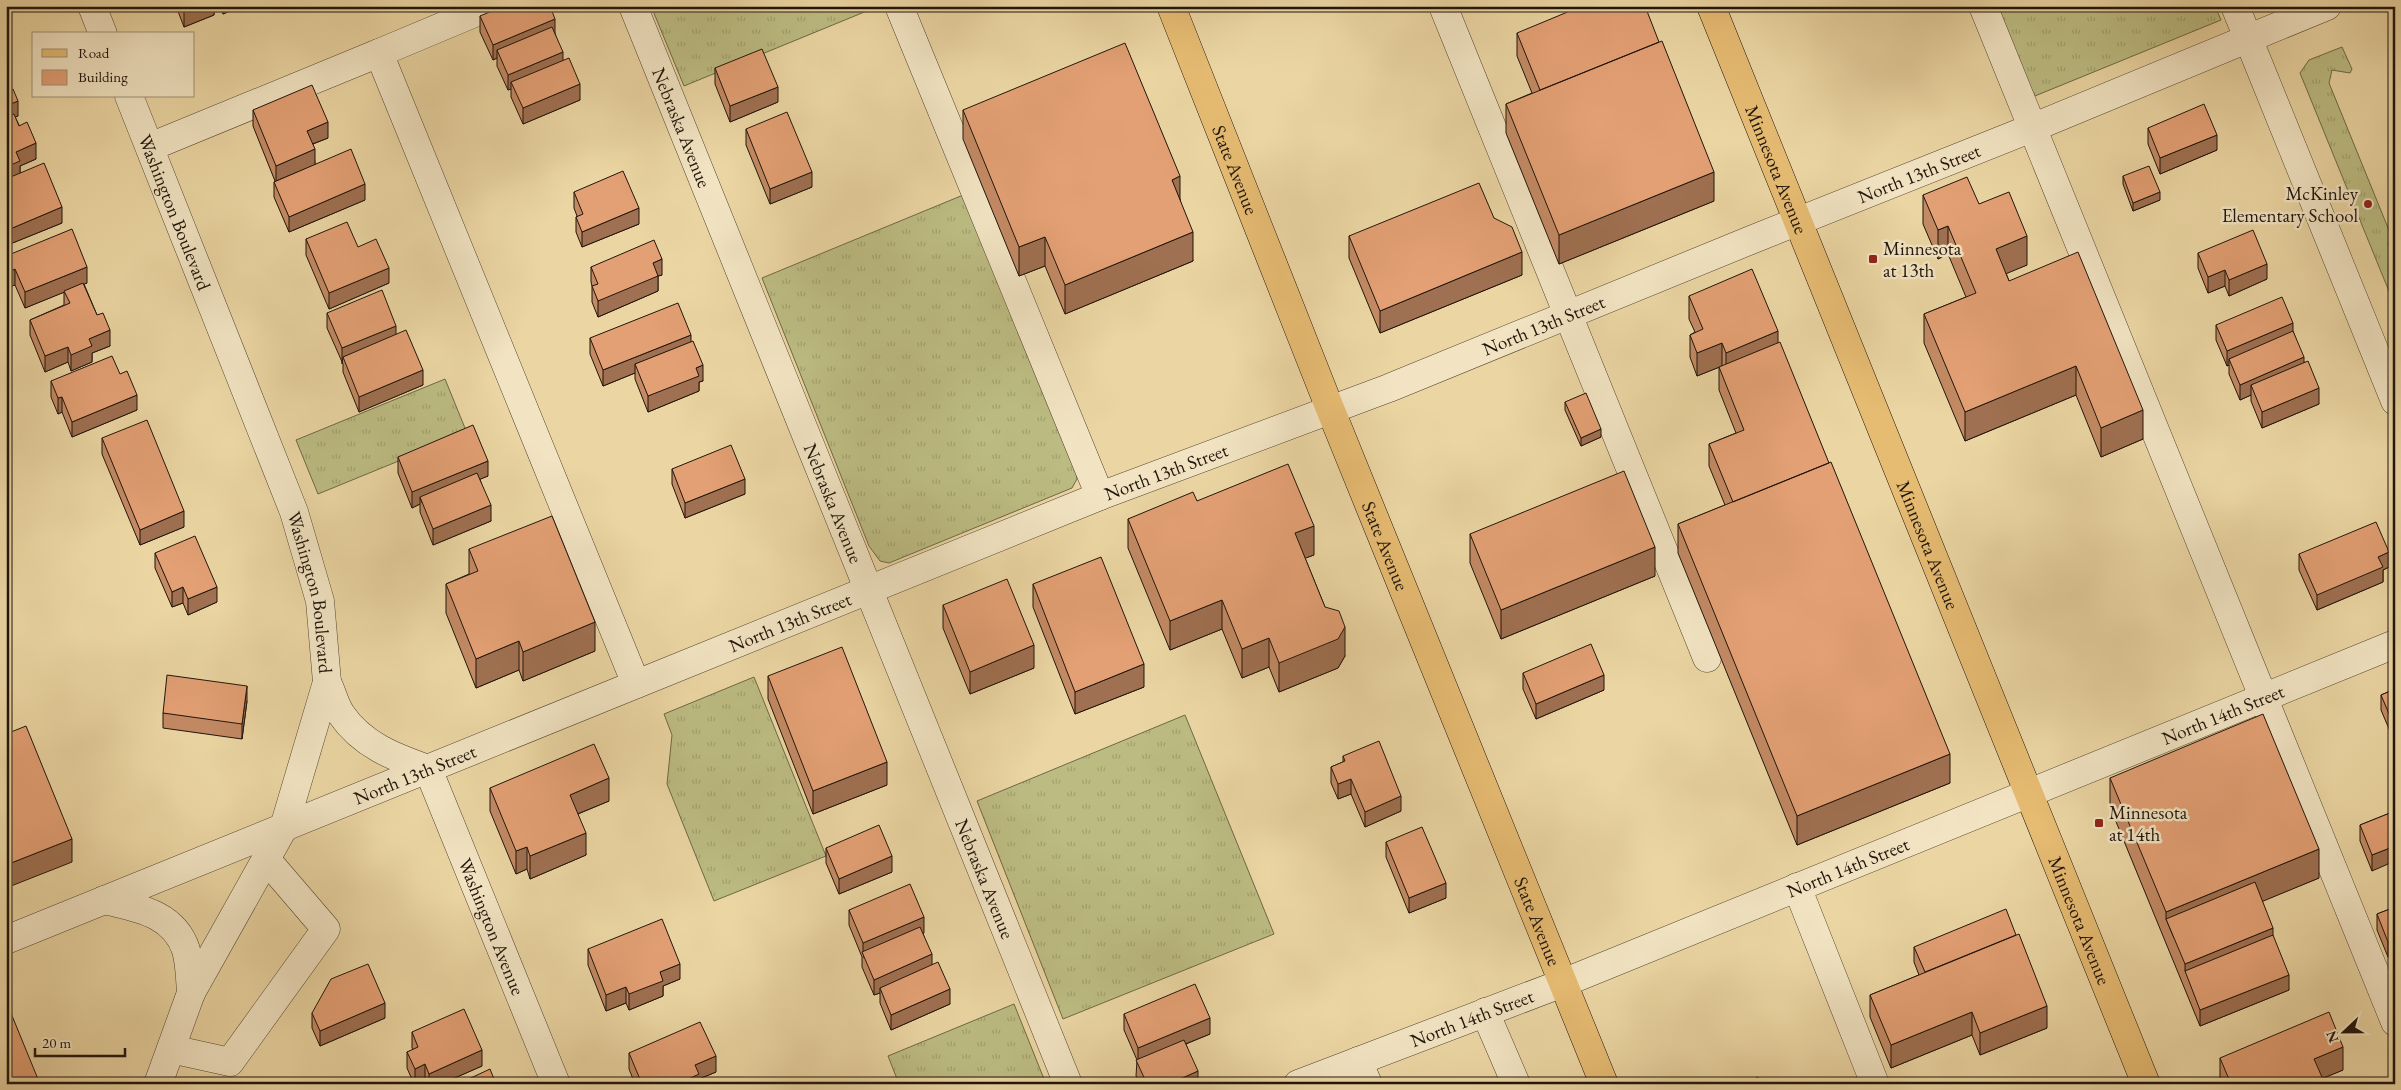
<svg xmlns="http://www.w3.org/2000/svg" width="2401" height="1090" font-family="'EB Garamond',serif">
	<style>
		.grass { fill: url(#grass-tufts); stroke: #6e6846 }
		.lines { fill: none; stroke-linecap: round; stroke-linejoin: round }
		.minor-casing { stroke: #534531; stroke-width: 29 }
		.major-casing { stroke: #20150b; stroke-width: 29 }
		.minor { stroke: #f2e4c3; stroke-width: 28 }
		.major { stroke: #e6bb72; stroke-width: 28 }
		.wall { fill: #c38a64; stroke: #20150b }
		.shaded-wall { fill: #9f7051; stroke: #20150b }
		.building { fill: #e3a074; stroke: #20150b }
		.poi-dot { fill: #8f2418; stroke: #f2e4c3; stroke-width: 2 }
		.labels { text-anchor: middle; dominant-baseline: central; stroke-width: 5; stroke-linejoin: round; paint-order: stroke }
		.street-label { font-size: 19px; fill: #20150b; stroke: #f2e4c3 }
		.poi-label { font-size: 19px; fill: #20150b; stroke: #f2e4c3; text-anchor: start }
	</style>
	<defs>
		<pattern id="grass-tufts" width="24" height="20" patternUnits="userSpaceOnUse" patternTransform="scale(1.25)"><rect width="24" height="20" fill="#bcbc82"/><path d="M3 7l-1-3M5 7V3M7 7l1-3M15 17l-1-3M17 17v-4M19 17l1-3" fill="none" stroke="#a1a16f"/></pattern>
	</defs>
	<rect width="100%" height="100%" fill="#ebd6a3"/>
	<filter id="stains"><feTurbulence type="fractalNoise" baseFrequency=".004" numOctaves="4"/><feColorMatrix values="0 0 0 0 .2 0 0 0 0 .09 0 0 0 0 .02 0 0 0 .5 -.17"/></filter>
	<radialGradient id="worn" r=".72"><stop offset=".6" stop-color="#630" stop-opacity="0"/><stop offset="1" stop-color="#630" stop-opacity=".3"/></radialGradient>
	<path class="grass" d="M651 6H879L684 86Z
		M1993 6H2215L2221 20 2030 98Z
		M2342 47 2352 69 2350 73 2332 70 2329 83 2395 245V306L2300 73 2309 60Z
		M968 193 1075 465 1077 479 1072 488 889 563 880 561 869 546 762 278Z
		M445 379 467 433 318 494 296 440Z
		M754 677 826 856 714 901 667 784 672 735 664 714Z
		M1185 715 1274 934 1063 1019 977 801Z
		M1014 1004 1046 1084H899L888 1056Z"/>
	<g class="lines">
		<g class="minor-casing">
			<g id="minor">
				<path d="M92 6 103 34"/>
				<path d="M491 6 379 53 636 684"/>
				<path id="s1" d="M633 6 1068 1084"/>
				<path d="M899 6 1100 496"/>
				<path d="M1443 6 1707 658"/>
				<path d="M1983 6 2395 1022"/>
				<path d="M2235 6 2395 401"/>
				<path id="s2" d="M129 96 294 512 320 601 327 682 284 827 191 993 158 1084"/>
				<path d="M150 147 379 53"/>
				<path d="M327 682C332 692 335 705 341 714 362 745 394 757 428 769"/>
				<path id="s3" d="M428 769 556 1084"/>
				<path d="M1797 887 1875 1084"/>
				<path d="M104 900C137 908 174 913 186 950 190 964 190 980 191 993"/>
				<path id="s4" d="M6 940 1100 496 1389 388 1751 240 2032 128 2327 6"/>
				<path d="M1485 1012 1516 1084"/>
				<path d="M171 1049 230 1062 326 929 266 859"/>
				<path d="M1358 1061 1368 1084"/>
				<path id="s5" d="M1298 1084 1563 983 2395 644"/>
			</g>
		</g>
		<g class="major-casing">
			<g id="major">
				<path id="s6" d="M1171 6 1331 411 1604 1084"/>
				<path id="s7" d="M1711 6 2146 1084"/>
			</g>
		</g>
		<use href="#minor" class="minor"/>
		<use href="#major" class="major"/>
	</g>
	<path class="wall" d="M176 6H214V15L184 27Z
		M219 6H242L223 14Z
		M480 16 555 33 563 61 580 100 523 124 511 97V89L508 90 497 66V58L493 60 480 32Z
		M1517 33 1714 201 1559 264 1506 133V104L1532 93 1517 56Z
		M715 68 778 102 730 122 715 84Z
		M6 89 18 116 15 117 36 159 20 166V173L62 223 10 244 6 236Z
		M253 110 328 138 313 144 315 164 365 200 289 232 274 197V182L275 181 253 126Z
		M963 110 1180 199 1193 261 1065 314 1045 266 1019 276 963 139Z
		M2148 128 2217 150 2160 174 2148 144Z
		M746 129 812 187 770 204 746 145Z
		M2123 176 2160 200 2133 211 2123 184Z
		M574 192 639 224 582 247 576 232V217L577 216 574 208Z
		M1923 195 1979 204 2027 265 2006 273 2009 281 2143 439 2101 457 2076 395 1965 441 1924 343V314L1966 297 1948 254 1938 259 1923 224Z
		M1494 218 1522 275 1380 333 1349 258V236Z
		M306 239 358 247 389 283 329 309 306 255Z
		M2198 253 2267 279 2229 296 2225 286 2208 293 2198 268Z
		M6 256 87 283 84 284 110 346 92 353V362L71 371 68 362 45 372 30 335V320L64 305V292L25 308 15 285 9 287 6 281Z
		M591 267 662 275 658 276V291L598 317 592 302V286L591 282Z
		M1689 296 1778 343 1950 783 1797 845 1678 553V524L1725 505 1709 466V444L1736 433 1719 390V367L1722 366 1697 376 1690 357V335L1695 332 1689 319Z
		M327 313 396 334 423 385 359 412 343 372V364L327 328Z
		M2216 325 2293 331 2319 404 2262 428 2251 401V395L2240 400 2229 374V365L2227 366 2216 340Z
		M590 338 691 341 703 381 699 382V391L648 412 635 379V373L603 386 590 354Z
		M120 374 137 410 72 437 62 412 58 414 51 397V381Z
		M1565 402 1601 437 1581 446 1565 410Z
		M102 438 184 527 140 545 102 454Z
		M398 457 488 476 480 479 491 521 433 545 420 512V504L412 508 398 473Z
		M672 469 745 494 685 518 672 484Z
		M1197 501 1314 555 1305 558 1345 656 1338 668 1279 692 1269 667 1242 678 1222 629 1170 650 1128 548V519Z
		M1470 534 1655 576 1501 639 1470 563Z
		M469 549 595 651 523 681 519 670 476 688 446 613V584L469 574Z
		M155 553 217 602 188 615 183 603 172 607 155 568Z
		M2299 554 2389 567 2383 570V582L2317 610 2299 570Z
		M1033 584 1144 687 1075 714 1033 607Z
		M943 605 1034 668 970 694 943 628Z
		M1523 673 1604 690 1536 719 1523 689Z
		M768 676 887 785 813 814 768 699Z
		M2395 689V743L2381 710V695Z
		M247 701 242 739 163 728V713Z
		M1343 756 1401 811 1365 827 1351 794 1338 799 1331 783V767L1343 762Z
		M2110 778 2319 878 2262 901 2289 990 2200 1026 2110 807Z
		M490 788 609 801 578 814 586 855 530 879 527 869 516 874 490 811Z
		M2395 811 2372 871 2360 841V825Z
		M1386 842 1446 898 1409 913 1386 857Z
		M826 848 892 872 839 894 826 863Z
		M2395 907V954L2388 957 2377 930V914Z
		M849 910 924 933H923L932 965 950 1004 891 1030 880 1003V993L874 995 862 967V957L849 925Z
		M1914 947 2047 1028 1980 1055 1972 1035 1891 1068 1870 1017V995L1919 975 1914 962Z
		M588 949 680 979 663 986V996L629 1010 626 1003 606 1011 588 965Z
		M312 1013 385 1018 320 1046 312 1028Z
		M1124 1014 1210 1034 1186 1044 1198 1084H1140L1136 1076 1137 1060 1124 1030Z
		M412 1032 482 1066 441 1084H427L425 1080 414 1084 407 1068V1052L413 1050 412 1048Z
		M629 1053 716 1072 699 1079V1084H635L629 1069Z
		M2220 1058 2343 1070 2323 1078 2325 1084H2221L2220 1080Z"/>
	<path class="shaded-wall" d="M196 6H214V15L184 27V11Z
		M223 6H242L223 14Z
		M555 19V34L497 50V58L493 60V45Z
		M563 52V67L511 82V89L508 90V75Z
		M580 84V100L523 124V108Z
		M778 87V102L730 122V106Z
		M18 101V116L6 121V106Z
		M328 122V138L307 146V131Z
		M2217 135V150L2160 174V158Z
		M36 143V159L20 166V177L6 183V167L16 152Z
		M315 149V165L276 181V166Z
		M812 172V187L770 204V189Z
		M1714 172V201L1559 264V235Z
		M1180 176V205L1172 180Z
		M365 184V200L289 232V217Z
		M2160 192V200L2133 211V203Z
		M62 207V223L10 244V229Z
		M639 208V224L582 247V232Z
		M1948 226V254L1938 259V230Z
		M1193 232V261L1065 314V285Z
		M2027 236V265L1996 278V249Z
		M1045 237V266L1019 276V247Z
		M1522 252V275L1380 333V311Z
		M662 259V275L658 276V291L598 317V301L653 263Z
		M2267 264V279L2229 296V280Z
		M87 267V283L25 308V292Z
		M389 268V283L329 309V293Z
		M15 269V285L9 287V272Z
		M2225 270V286L2208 293V277Z
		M2293 323V339L2229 359V365L2227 366V351Z
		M396 326V341L343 357 342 364V348Z
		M110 330V346L92 353V362L71 371V355L89 339Z
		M1778 331V353L1726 375V353Z
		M691 335V350L635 364V373L603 386V370Z
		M1722 343V366L1697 376V353Z
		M68 347V362L45 372V356Z
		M2304 357V372L2251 385V395L2240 400V385Z
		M703 365V381L699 382V391L648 412V396L696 368Z
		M2076 366V395L1965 441V412Z
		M423 370V385L359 412V397Z
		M2319 388V404L2262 428V412Z
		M137 395V410L72 437V422Z
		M62 397V412L58 414V398Z
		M2143 410V439L2101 457V428Z
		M1601 429V437L1581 446V438Z
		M488 461V476L422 503 420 497V504L412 508V492Z
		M745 479V494L685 518V503Z
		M491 505V521L433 545V529Z
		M184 511V527L140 545V530Z
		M1314 526V555L1295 562V533Z
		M1655 547V576L1501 639V610Z
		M2389 552V567L2383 570V582L2317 610V595L2378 557Z
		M183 587V603L172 607V592Z
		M217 587V602L188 615V599Z
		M1222 600V629L1170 650V621Z
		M595 622V651L523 681V652Z
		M1345 627V656L1338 668 1279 692V663Z
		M1269 638V667L1242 678V649Z
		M519 641V670L476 688V659Z
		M1034 645V668L970 694V672Z
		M1144 664V687L1075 714V692Z
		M1604 675V690L1536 719V704Z
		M247 686V701L242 739V724Z
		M1950 754V783L1797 845V816Z
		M887 762V785L813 814V791Z
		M609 778V801L570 817V795Z
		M1351 779V794L1338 799V784Z
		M1401 796V811L1365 827V812Z
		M586 833V855L530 879V856Z
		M72 839V862L6 888V865Z
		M2395 846V861L2372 871V855Z
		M527 847V869L516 874V851Z
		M2319 849V878L2174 938 2166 919V912Z
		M892 856V872L839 894V879Z
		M1446 883V898L1409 913V898Z
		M924 917V933L864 958 863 953V943Z
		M2273 928V951L2185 971V964Z
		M2395 939V954L2388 957V942Z
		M932 954V970L880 988V993L874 995V980Z
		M680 964V979L663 986V996L629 1010V994L660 972Z
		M2289 975V990L2200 1026V1010Z
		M626 987V1003L606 1011V995Z
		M950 989V1004L891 1030V1015Z
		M385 1003V1018L320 1046V1031Z
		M2047 1006V1028L1980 1055V1033Z
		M1972 1012V1035L1891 1068V1045Z
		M1210 1018V1034L1138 1063V1048Z
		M2343 1047V1070L2314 1082V1059Z
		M482 1050V1066L441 1084H429V1074Z
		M716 1056V1072L699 1079V1084H678L695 1065Z
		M425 1064V1080L415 1084V1069Z
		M1198 1071V1084H1169Z"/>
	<path class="building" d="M182 6H196L184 11Z
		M504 6H550L555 19 493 45 480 16Z
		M1582 6H1645L1659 42 1540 90 1517 33Z
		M552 27 563 52 508 75 497 50Z
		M1662 41 1714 172 1559 235 1506 104Z
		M1125 43 1180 176 1172 180 1193 232 1065 285 1045 237 1019 247 963 110Z
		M762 49 778 87 730 106 715 68Z
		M569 58 580 84 523 108 511 82Z
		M312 85 328 122 307 131 315 149 276 166 253 110Z
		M6 89 7 91 13 89 18 101 6 106Z
		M2204 104 2217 135 2160 158 2148 128Z
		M787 112 812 172 770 189 746 129Z
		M14 114 19 126 27 122 36 143 16 152 20 161 6 167V117Z
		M351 149 365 184 289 217 274 182Z
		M44 163 62 207 10 229 6 220V179Z
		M2149 166 2160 192 2133 203 2123 176Z
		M623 171 639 208 582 232 576 217 583 214 574 192Z
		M1967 177 1979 204 2009 192 2027 236 1996 249 2009 281 2078 252 2143 410 2101 428 2076 366 1965 412 1924 314 1976 293 1948 226 1938 230 1923 195Z
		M1479 183 1494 218 1512 227 1522 252 1380 311 1349 236Z
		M347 222 358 247 376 239 389 268 329 293 306 239Z
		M72 229 87 267 25 292 15 269 9 272 6 266V256Z
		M2253 230 2267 264 2229 280 2225 270 2208 277 2198 253Z
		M654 240 662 259 653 263 658 276 598 301 592 286 598 284 591 267Z
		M1752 269 1778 331 1726 353 1722 343 1697 353 1690 335 1703 329 1689 296Z
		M83 283 97 315 103 313 110 330 89 339 92 346 71 355 68 347 45 356 30 320 70 303 64 291Z
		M382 290 396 326 342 348 327 313Z
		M2282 297 2293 323 2227 351 2216 325Z
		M678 303 691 335 603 370 590 338Z
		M406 330 423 370 359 397 343 357Z
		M2293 331 2304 357 2240 385 2229 359Z
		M693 341 703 365 696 368 699 376 648 396 635 364Z
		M1780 342 1829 463 1733 502 1709 444 1744 430 1719 367Z
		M112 356 120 374 127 371 137 395 72 422 62 397 58 398 51 381Z
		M2308 361 2319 388 2262 412 2251 385Z
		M1586 393 1601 429 1581 438 1565 402Z
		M147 420 184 511 140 530 102 438Z
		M473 425 488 461 412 492 398 457Z
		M731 445 745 479 685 503 672 469Z
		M1831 462 1950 754 1797 816 1678 524Z
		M1288 464 1314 526 1295 533 1325 607 1339 611 1345 627 1338 639 1279 663 1269 638 1242 649 1222 600 1170 621 1128 519 1193 492 1197 501Z
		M1624 471 1655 547 1501 610 1470 534Z
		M477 473 491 505 433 529 420 497Z
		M552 516 595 622 523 652 519 641 476 659 446 584 478 571 469 549Z
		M2376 522 2389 552 2378 557 2383 567 2317 595 2299 554Z
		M195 536 217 587 188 599 183 587 172 592 155 553Z
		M1101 557 1144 664 1075 692 1033 584Z
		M1007 579 1034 645 970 672 943 605Z
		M1591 644 1604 675 1536 704 1523 673Z
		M842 647 887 762 813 791 768 676Z
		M167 675 247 686 242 724 163 713Z
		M2395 689V728L2381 695Z
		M2263 714 2319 849 2166 912 2110 778Z
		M26 726 72 839 6 865V734Z
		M1379 741 1401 796 1365 812 1351 779 1338 784 1331 767 1345 761 1343 756Z
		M594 744 609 778 570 795 586 833 530 856 527 847 516 851 490 788Z
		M2395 811V846L2372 855 2360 825Z
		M879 825 892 856 839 879 826 848Z
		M1422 827 1446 883 1409 898 1386 842Z
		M2255 882 2273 928 2185 964 2166 919Z
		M910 884 924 917 863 943 849 910Z
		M2395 907V939L2388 942 2377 914Z
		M2006 909 2016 935 1925 972 1914 947Z
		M662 919 680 964 660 972 663 981 629 994 626 987 606 995 588 949Z
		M920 927 932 954 874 980 862 952Z
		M2019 934 2047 1006 1980 1033 1972 1012 1891 1045 1870 995Z
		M2273 935 2289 975 2200 1010 2185 971Z
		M938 962 950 989 891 1015 880 988Z
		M368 964 385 1003 320 1031 312 1013 331 979Z
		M1195 984 1210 1018 1138 1048 1124 1014Z
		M6 1001 40 1084H6Z
		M464 1009 482 1050 429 1074 425 1064 415 1069 407 1052 418 1047 412 1032Z
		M2329 1012 2343 1047 2314 1059 2325 1084H2231L2220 1058Z
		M700 1022 716 1056 695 1065 699 1074 678 1084H642L629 1053Z
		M1184 1040 1198 1071 1169 1084H1147L1136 1060Z
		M490 1069 496 1084H458Z
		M1758 1077 1761 1084H1743Z"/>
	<g class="poi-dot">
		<circle cx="2368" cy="204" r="5"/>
		<rect x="1868" y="254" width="10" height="10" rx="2.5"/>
		<rect x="2094" y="818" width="10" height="10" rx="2.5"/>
	</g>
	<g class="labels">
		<g class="street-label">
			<text stroke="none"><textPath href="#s1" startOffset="131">Nebraska Avenue</textPath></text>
			<text stroke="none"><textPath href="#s6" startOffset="176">State Avenue</textPath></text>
			<text stroke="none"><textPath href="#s7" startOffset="176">Minnesota Avenue</textPath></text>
			<text stroke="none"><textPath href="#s4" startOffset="2061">North 13th Street</textPath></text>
			<text stroke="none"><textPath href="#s2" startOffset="125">Washington Boulevard</textPath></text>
			<text stroke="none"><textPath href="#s4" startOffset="1656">North 13th Street</textPath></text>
			<text stroke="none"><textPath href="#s4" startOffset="1251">North 13th Street</textPath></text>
			<text stroke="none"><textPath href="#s1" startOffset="536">Nebraska Avenue</textPath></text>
			<text stroke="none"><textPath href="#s7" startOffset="581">Minnesota Avenue</textPath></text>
			<text stroke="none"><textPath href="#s6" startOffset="581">State Avenue</textPath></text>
			<text stroke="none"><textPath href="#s2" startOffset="530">Washington Boulevard</textPath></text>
			<text stroke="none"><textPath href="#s4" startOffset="846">North 13th Street</textPath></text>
			<text stroke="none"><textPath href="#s5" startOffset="996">North 14th Street</textPath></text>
			<text stroke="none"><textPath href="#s4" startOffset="441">North 13th Street</textPath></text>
			<text stroke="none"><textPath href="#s5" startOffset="591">North 14th Street</textPath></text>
			<text stroke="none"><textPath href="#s1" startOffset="941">Nebraska Avenue</textPath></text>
			<text stroke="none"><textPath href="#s6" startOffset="986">State Avenue</textPath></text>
			<text stroke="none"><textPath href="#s7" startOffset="986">Minnesota Avenue</textPath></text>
			<text stroke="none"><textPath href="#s3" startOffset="170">Washington Avenue</textPath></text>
			<text stroke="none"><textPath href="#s5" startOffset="186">North 14th Street</textPath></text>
		</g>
		<g class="poi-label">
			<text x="2358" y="193" text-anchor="end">McKinley<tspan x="2358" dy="22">Elementary School</tspan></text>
			<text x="1883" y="248">Minnesota<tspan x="1883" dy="22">at 13th</tspan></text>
			<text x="2109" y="812">Minnesota<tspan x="2109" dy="22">at 14th</tspan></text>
		</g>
	</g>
	<rect width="2401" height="1090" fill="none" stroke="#ebd6a3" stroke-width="25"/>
	<rect x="8" y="8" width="2386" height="1075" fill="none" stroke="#20150b" stroke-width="2.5"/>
	<rect x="12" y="12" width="2376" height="1065" fill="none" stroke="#20150b"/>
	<rect x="32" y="32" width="162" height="65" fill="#f2e4c3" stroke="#9e9179"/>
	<rect x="42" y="49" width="25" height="8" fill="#e6bb72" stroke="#9e9179"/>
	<text x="78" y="58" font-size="15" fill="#20150b">Road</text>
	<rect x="42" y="70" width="25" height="15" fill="#e3a074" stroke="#9e9179"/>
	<text x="78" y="82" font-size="15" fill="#20150b">Building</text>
	<g transform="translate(2344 1032) rotate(248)" stroke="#f2e4c3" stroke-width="4" paint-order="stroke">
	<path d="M0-4L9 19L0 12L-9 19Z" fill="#20150b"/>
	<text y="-8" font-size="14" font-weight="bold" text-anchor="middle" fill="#20150b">N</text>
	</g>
	<path d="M35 1048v8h90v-8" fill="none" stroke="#20150b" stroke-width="2.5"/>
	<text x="42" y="1048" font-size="15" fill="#20150b" stroke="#f2e4c3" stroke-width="4" paint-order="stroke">20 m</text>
	<rect width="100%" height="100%" filter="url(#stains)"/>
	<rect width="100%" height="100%" fill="url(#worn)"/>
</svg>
